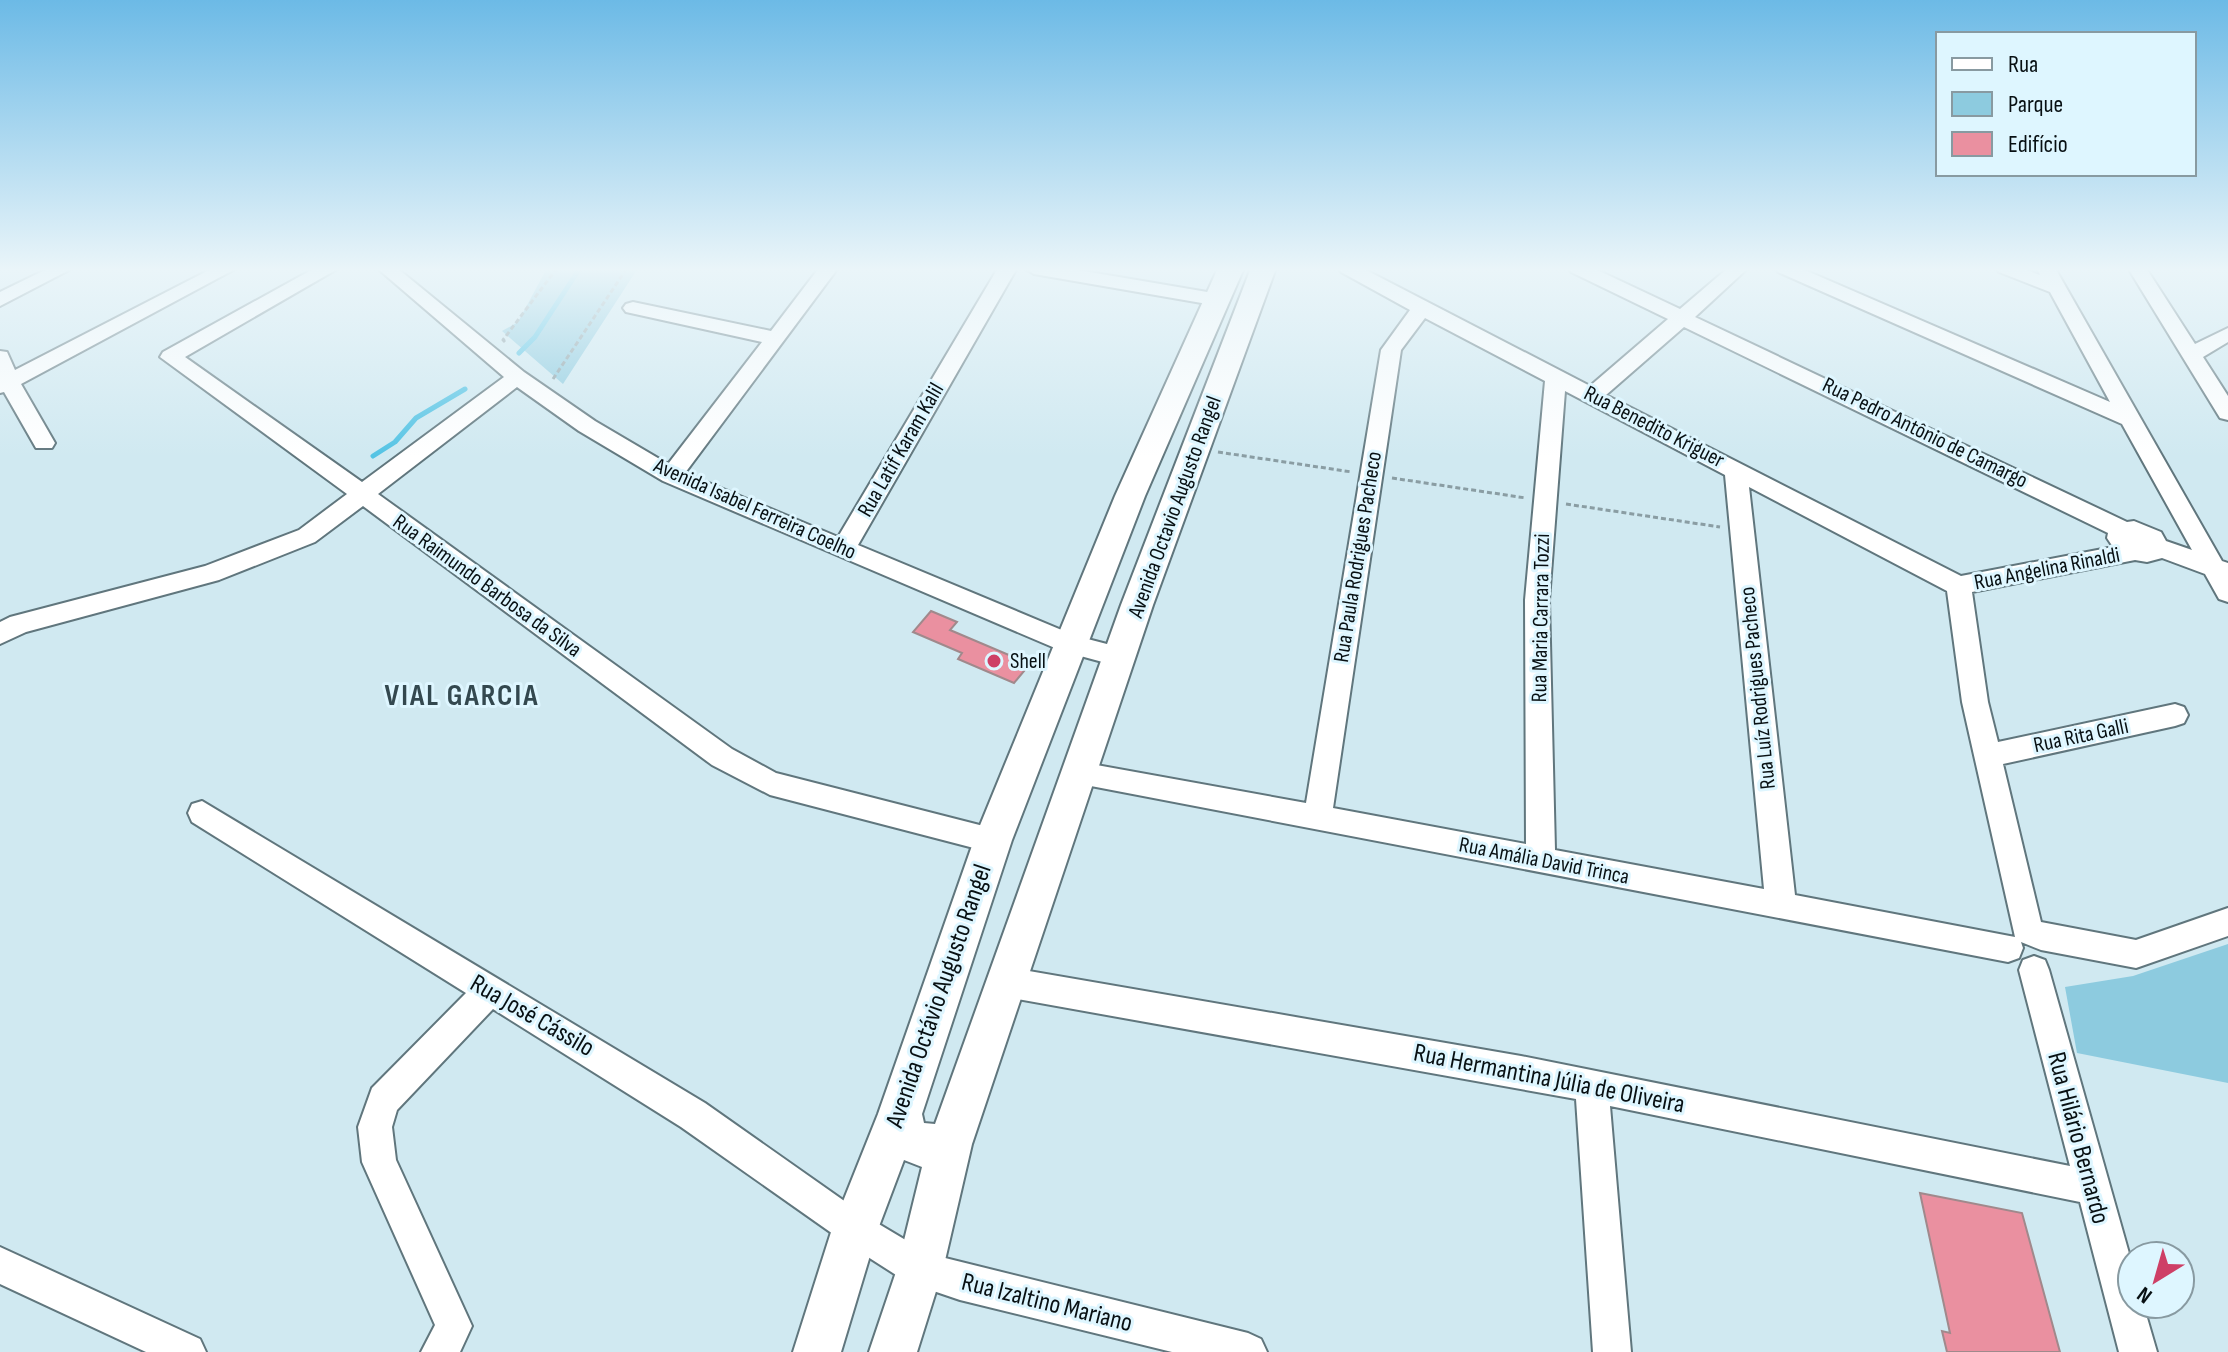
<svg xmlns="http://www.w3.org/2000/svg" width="2228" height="1352" font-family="'Sofia Sans Condensed',sans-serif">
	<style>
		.green { fill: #8dcbdf }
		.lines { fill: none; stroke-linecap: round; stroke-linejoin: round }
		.stream { stroke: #53c3e4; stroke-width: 5 }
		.building { fill: #ea90a0; stroke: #a0898c; stroke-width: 2 }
		.minor-casing { stroke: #60767d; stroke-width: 4 }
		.major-casing { stroke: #60767d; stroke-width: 4 }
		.path { stroke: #8a9da3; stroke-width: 3; stroke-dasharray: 5 3; stroke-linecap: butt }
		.minor { fill: #fff; fill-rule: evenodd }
		.major { fill: #fff; fill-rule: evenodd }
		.poi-dot { fill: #ce3f66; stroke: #def6ff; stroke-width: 3 }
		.labels { text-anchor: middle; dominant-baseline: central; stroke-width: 6; stroke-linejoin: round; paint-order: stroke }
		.street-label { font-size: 22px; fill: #081013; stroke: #def6ff }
		.poi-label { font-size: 22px; fill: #081013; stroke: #def6ff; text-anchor: start }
		.near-street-label { font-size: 26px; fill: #081013; stroke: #def6ff }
		.district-label { font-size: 30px; font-weight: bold; letter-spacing: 2px; fill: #33484f; stroke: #def6ff }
	</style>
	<rect width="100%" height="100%" fill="#d0e9f1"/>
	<path class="green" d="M547 268H638L563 384 502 331 518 322Z
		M2228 944V1083L2077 1053 2065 987 2133 976Z"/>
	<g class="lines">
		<path class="stream" d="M519 353 535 337 580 268
			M373 456 395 442 416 418 465 389"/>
	</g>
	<path class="building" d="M931 611 957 622 950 630 1030 664 1014 683 958 659 962 653 913 632Z
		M1920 1193 2022 1213 2060 1352H1947L1942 1331 1950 1333Z"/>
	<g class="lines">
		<g class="minor-casing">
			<path id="minor" d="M49 268H73L0 306V292Z
				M213 268H237L21 384 55 443 52 448H36L4 392 0 393V351L7 352 15 370Z
				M315 268H339L185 357 362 482 504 377 377 268H397L524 372 595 421 668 464 762 342 626 312 623 308 626 304 633 302 771 331 819 268H838L685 473 838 537 998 268H1017L858 545 1076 636 1130 650 1134 657 1130 664 1121 667 1062 651 663 481 579 431 517 387 378 494 732 749 776 773 1003 831 1007 840 1003 849 993 853 770 795 712 765 363 506 315 542 219 580 26 632 0 644V622L10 617 205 566 299 530 347 494 160 357 163 352Z
				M1024 268H1066L1219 294 1229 300 1219 306 1034 274Z
				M1339 268H1362L1590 386 1668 319 1571 272 1569 268H1593L1680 309 1728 268H1748L1695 317 2127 522 2134 521 2161 532 2166 541 2192 550 2122 424 1778 272 1775 268H1800L2110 402 2050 292 1999 272 1996 268H2022L2040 275 2037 268H2055L2222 561 2228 563V602L2219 599 2205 574 2162 558 2147 562 2135 560 1972 592 1988 702 1998 742 2175 704 2184 707 2188 715 2184 723 2175 726 2003 764 2041 922 2136 940 2228 908V936L2136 968 2041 950 2021 942 2023 948 2019 958 2008 962 1070 782 1066 774 1070 766 1080 762 1306 803 1381 350 1410 310 1341 272ZM1425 318 1545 381 1525 600 1526 844 1333 808 1401 350ZM1684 327 2108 533 2107 538 2113 547 1961 576 1606 395ZM1565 391 1725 475 1764 889 1555 850 1549 600ZM1749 487 1947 591 1962 702 2015 937 1795 895Z
				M2128 268H2146L2195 344 2228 328V342L2203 357 2228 396V420L2220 418Z
				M202 801 705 1103 867 1217 929 1254 1248 1333 1261 1339 1267 1352H1172L960 1300 907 1282 843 1241 681 1127 493 1009 397 1110 392 1127 396 1160 472 1326 460 1352H421L435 1325 362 1162 358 1127 372 1088 466 993 192 822 188 813 192 804Z
				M2034 956 2045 960 2049 970 2132 1264V1304H2143L2157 1352H2119L2080 1202 1610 1106 1631 1352H1593L1576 1099 1006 997 995 992 990 982 995 972 1006 967 1521 1056 2070 1166 2019 970 2023 960Z
				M0 1247 200 1339 206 1352H146L0 1284Z"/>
		</g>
		<g class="major-casing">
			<path id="major" d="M1218 268H1244L1145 496 1012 840 922 1114 924 1123 935 1124 1121 605 1251 268H1276L1153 605 972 1144 943 1269 917 1352H869L897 1269 922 1167 904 1160 878 1229 841 1352H793L832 1229 878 1114 974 840 1115 496Z"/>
		</g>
		<path class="path" d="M505 342 503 340 557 268
			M553 379 627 268
			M1218 452 1352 472
			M1392 478 1526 498
			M1566 504 1720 527"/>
		<use href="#minor" class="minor"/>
		<use href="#major" class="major"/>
	</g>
	<linearGradient id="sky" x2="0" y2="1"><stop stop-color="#6cbae6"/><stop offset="0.59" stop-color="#eaf5f9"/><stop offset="1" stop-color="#eaf5f9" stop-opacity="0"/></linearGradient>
	<rect width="2228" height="457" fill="url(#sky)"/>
	<circle class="poi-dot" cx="994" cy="661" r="8"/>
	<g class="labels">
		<g class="street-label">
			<text transform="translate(1654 427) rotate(27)">Rua Benedito Kriguer</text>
			<text transform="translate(1925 433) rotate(26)">Rua Pedro Antônio de Camargo</text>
			<text transform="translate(901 450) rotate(-60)">Rua Latif Karam Kalil</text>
			<text transform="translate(1175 507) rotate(-70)">Avenida Octavio Augusto Rangel</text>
			<text transform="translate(755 509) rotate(24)">Avenida Isabel Ferreira Coelho</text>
			<text transform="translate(1358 557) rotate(-81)">Rua Paula Rodrigues Pacheco</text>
			<text transform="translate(2047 569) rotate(-11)">Rua Angelina Rinaldi</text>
			<text transform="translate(487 586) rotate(36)">Rua Raimundo Barbosa da Silva</text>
			<text transform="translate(1541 618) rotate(-89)">Rua Maria Carrara Tozzi</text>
			<text transform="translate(1758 688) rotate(-96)">Rua Luíz Rodrigues Pacheco</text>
			<text transform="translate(2081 736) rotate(-12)">Rua Rita Galli</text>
			<text transform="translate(1544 861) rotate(11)">Rua Amália David Trinca</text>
		</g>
		<g class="poi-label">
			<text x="1010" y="661">Shell</text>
		</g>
		<g class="near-street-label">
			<text transform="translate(939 996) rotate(-71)">Avenida Octávio Augusto Rangel</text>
			<text transform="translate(532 1016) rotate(30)">Rua José Cássilo</text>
			<text transform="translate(1549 1079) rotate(11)">Rua Hermantina Júlia de Oliveira</text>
			<text transform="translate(2078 1138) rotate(75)">Rua Hilário Bernardo</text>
			<text transform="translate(1047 1303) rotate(14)">Rua Izaltino Mariano</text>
		</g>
		<g class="district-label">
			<text x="462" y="696">VIAL GARCIA</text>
		</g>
	</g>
	<rect x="1936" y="32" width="260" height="144" fill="#def6ff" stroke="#889aa1" stroke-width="2"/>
	<rect x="1952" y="58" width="40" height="12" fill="#ffffff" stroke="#889aa1" stroke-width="2"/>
	<text x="2008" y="72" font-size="24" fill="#081013">Rua</text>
	<rect x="1952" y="92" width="40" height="24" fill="#8dcbdf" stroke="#889aa1" stroke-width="2"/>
	<text x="2008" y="112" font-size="24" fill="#081013">Parque</text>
	<rect x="1952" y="132" width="40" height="24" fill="#ea90a0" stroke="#889aa1" stroke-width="2"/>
	<text x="2008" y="152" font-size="24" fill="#081013">Edifício</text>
	<g transform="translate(2156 1280) rotate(217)"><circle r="38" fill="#def6ff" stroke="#889aa1" stroke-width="2"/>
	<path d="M0-6L14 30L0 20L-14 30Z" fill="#ce3f66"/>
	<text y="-12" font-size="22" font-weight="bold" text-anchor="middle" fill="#081013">N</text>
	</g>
</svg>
